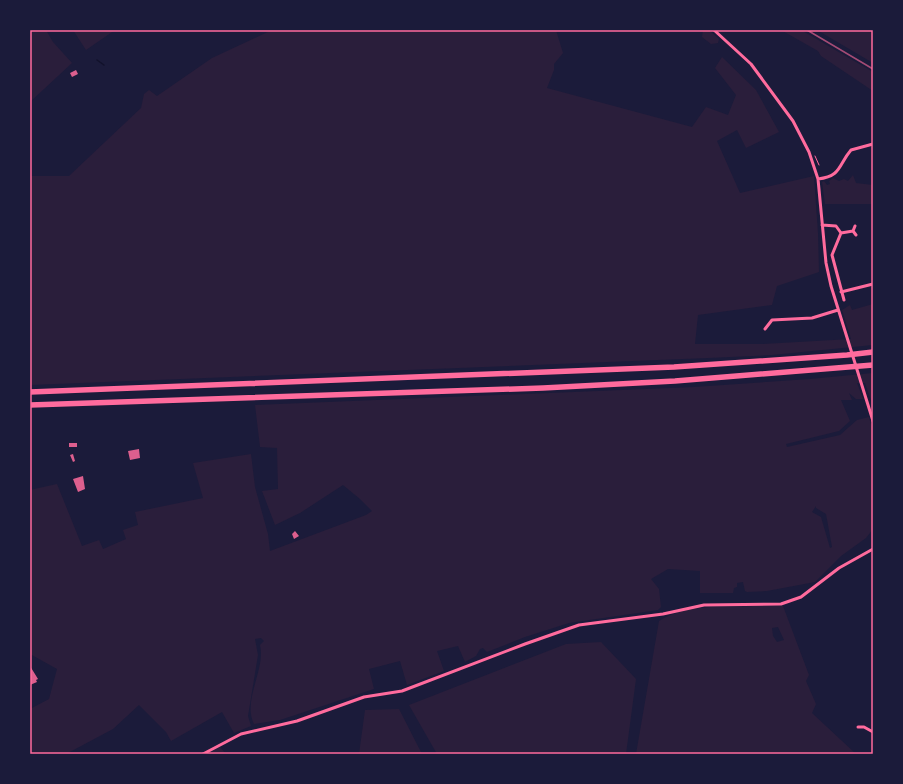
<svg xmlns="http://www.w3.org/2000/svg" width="903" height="784" font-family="'Nunito Sans',sans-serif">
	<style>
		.green { fill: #2a1e3b; fill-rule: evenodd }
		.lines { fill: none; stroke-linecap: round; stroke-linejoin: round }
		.stream { stroke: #12122b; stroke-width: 1.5 }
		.building { fill: #dd5f8e }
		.path { stroke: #ff6b9d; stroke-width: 1 }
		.minor { stroke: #ff6b9d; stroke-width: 3 }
		.motorway { stroke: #ff6b9d; stroke-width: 5.5 }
		.rail { stroke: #a44b75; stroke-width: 1.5 }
		.neatline { fill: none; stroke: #ff6b9d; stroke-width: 1.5 }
	</style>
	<rect width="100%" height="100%" fill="#1b1b3a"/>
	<path class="green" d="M30 30H46L53 42 72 63 30 102Z
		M73 30H115L86 50Z
		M272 30H556L563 53 554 64V70L547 88 692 127 706 107 728 115 736 95 715 68 722 57 756 90 779 132 746 148 737 130 717 141 740 193 814 176 818 233 819 272 777 286 772 305 698 315 695 344H763L851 339 842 310 850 305 852 310 873 304V345L772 355 708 358 30 385V176H69L141 108 144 94 149 90 157 96 212 58Z
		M703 30H709L719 39 718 43 711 44 702 37Z
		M781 30H801L873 72V91L821 56 818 51Z
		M817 30H873V63Z
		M853 175 856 183 873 185V204H825L822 182 824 181 827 185 830 184 829 181 833 178 839 181 844 179 848 181Z
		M873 373V406L865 383H857L863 399H856L849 393 852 400H841L850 421 839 431 786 444 787 447 840 435 857 420 869 417 873 431V529L866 538 841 556 815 582 767 591 747 592 745 591 743 582 737 583V587L734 588 733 593H700V571L668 569 651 579 659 589 661 607 658 610 569 623 525 637 487 652 483 648 480 649 476 656 465 662 458 646 437 651 444 671 407 685 400 661 369 669 374 689 280 720 254 724C242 701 266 669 260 645L264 641 261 638 255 639 258 655 248 716 251 726 234 733 222 712 171 741 166 732 139 705 113 729 66 754H30V709L49 699 57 669 30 654V490L57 484 82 546 99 540 103 549 126 539 123 530 138 525 135 512 203 498 193 463 251 454 255 487 268 534 270 551 366 515 372 511 360 499 343 485 300 513 275 525 262 491 278 489 277 448 260 447 255 405 694 387 810 379ZM816 506V508L826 514 832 547 830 548 821 517 812 512Z
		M753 606H783L809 675 806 681 816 704 812 713 856 754H636L659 621C686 604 723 607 753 606ZM778 627 784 640 777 642 773 636 772 628Z
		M601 642 636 679 626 754H437L409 705 566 644Z
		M399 709 422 754H359L365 710Z
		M220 747 226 754H207Z"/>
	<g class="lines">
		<path class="stream" d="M97 60 104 65"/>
	</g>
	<path class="building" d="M76 70 78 74 72 77 70 73Z
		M69 443H77V447H69Z
		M139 449 140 458 130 460 128 451Z
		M73 454 75 461 73 462 70 455Z
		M83 476 85 489 78 492 73 479Z
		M295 531 299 536 294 539 292 534Z
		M30 666 38 679 36 680 37 682 30 685Z"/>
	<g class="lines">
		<path class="path" d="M815 156 819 165"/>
		<path class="minor" d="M714 30 751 64 793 121 809 152 818 179 826 263 831 286 873 421
			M818 179C842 176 838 165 851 150L873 144
			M822 225 836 226 841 233 832 255 844 300
			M855 226 853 231 856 235
			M841 233 853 231
			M841 292 873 284
			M765 329 772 320 812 318 838 310
			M858 727H864L873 732
			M203 754 241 734 297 721 364 697 402 691 525 644 579 625 663 614 704 605 781 604 801 597 839 568 873 549"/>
		<path class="motorway" d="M30 392 674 367 847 355 873 352
			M30 405 543 388 675 381 873 365"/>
		<path class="rail" d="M807 30 873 69"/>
	</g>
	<rect width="903" height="784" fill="none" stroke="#1b1b3a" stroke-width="62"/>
	<rect x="31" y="31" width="841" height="722" class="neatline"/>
</svg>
